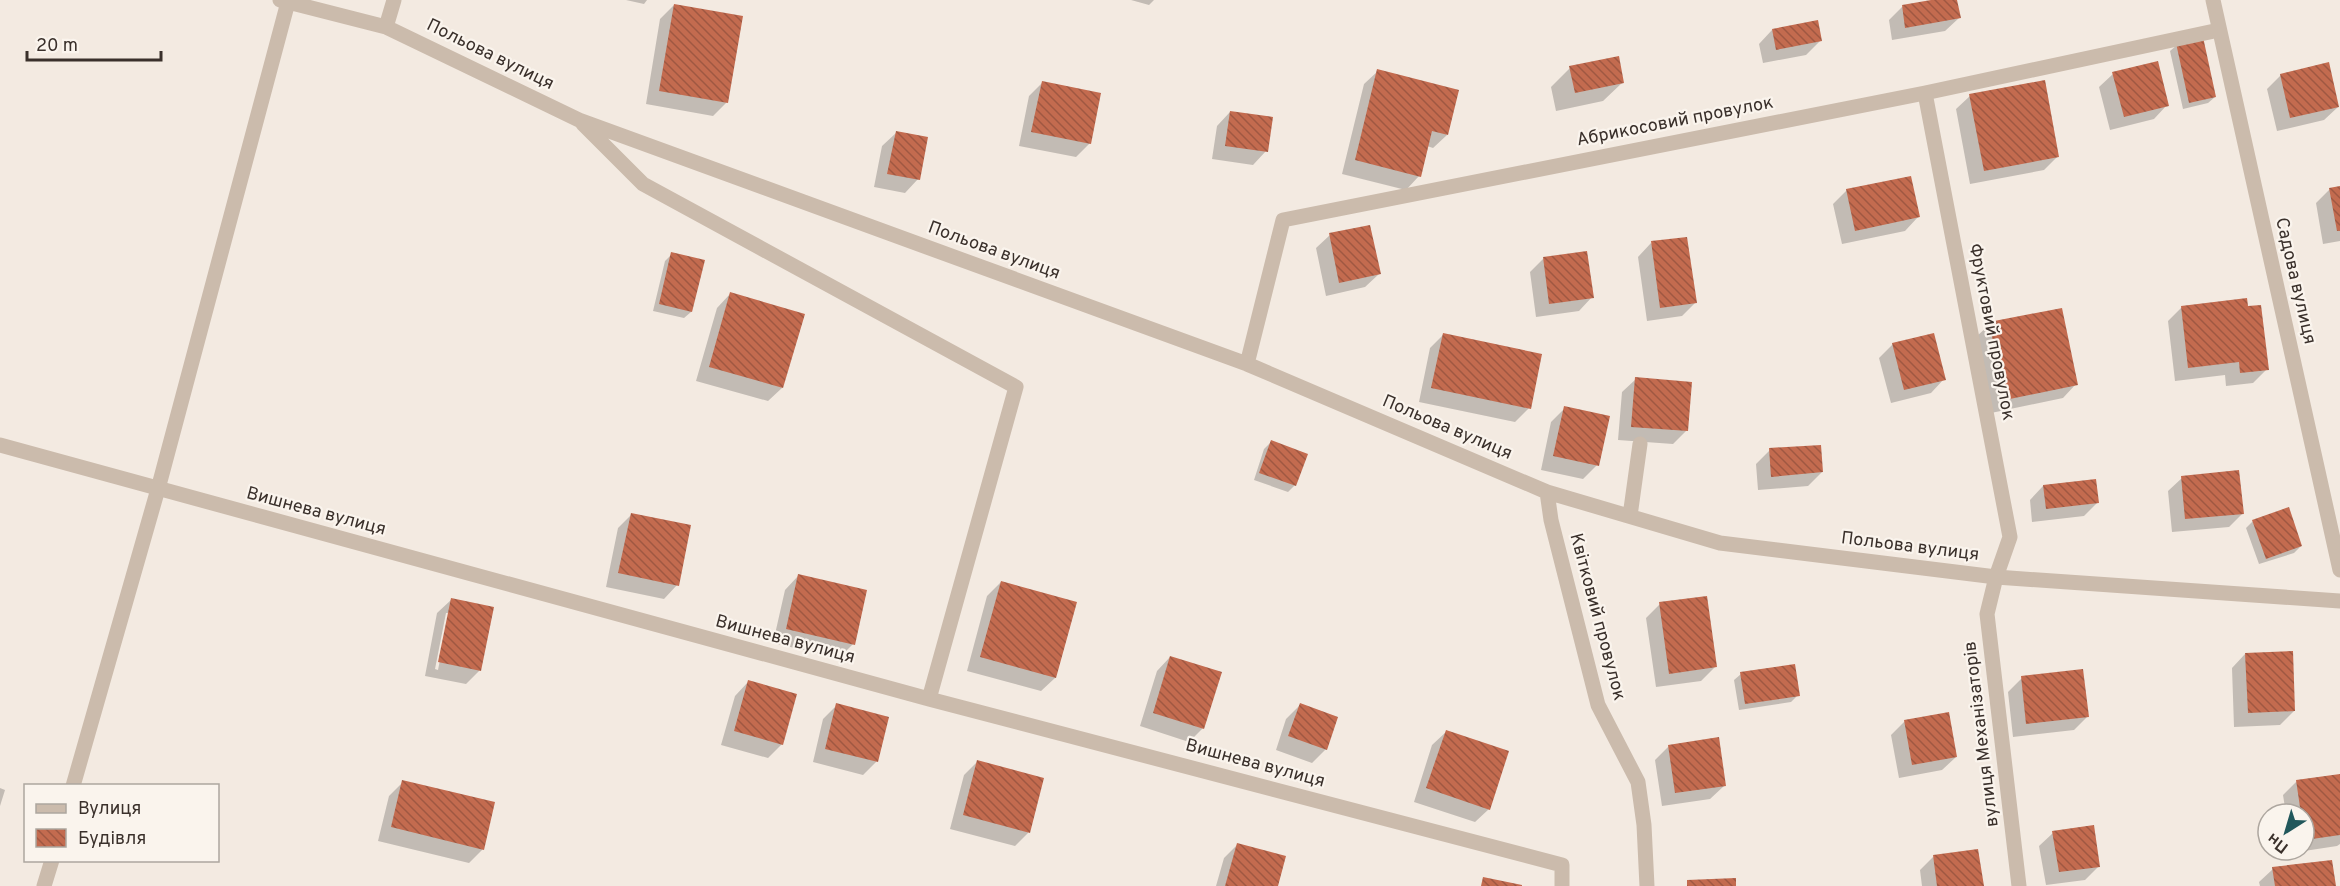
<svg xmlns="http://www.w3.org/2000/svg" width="2340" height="886" font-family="Overpass,sans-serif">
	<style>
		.shadow { fill: #0003; fill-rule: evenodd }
		.building { fill: url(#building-back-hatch) }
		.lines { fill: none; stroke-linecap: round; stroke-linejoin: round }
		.minor { stroke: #cbbbac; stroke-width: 15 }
		.labels { text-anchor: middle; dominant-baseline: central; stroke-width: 4.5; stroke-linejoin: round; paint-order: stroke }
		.street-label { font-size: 18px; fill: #3a302b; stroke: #faf4ed }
	</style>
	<defs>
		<pattern id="building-back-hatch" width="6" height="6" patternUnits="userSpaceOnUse" patternTransform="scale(1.5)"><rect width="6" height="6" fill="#c36b4f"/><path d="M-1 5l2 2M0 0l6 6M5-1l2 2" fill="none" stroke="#9f5842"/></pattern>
	</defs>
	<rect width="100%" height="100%" fill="#f3eae1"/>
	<path class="shadow" d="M626 0H647L644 4Z
		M1131 0H1154L1149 5Z
		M1939 0H1956L1959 18 1945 31 1892 40 1889 20 1902 7Z
		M674 5 727 102 713 116 646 104 660 19Z
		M1772 30 1820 41 1806 55 1763 63 1759 44Z
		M2177 45 2215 97 2208 103 2183 109 2170 51Z
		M1570 68 1623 82 1603 101 1556 111 1551 87Z
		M1378 71 1447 135 1433 148 1427 146 1419 176 1406 190 1342 174 1364 84Z
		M2113 74 2167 105 2154 119 2110 130 2099 87Z
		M2281 75 2338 107 2324 120 2277 131 2267 89Z
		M1042 83 1090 143 1076 157 1019 146 1029 96Z
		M1970 96 2058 156 2044 170 1970 184 1956 109Z
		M1230 112 1266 151 1253 165 1212 159 1217 126Z
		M896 133 918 179 905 193 874 187 882 146Z
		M2340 187V241L2323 244 2316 203 2330 189Z
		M1847 190 1918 217 1905 231 1842 244 1833 204Z
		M1330 235 1379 274 1365 287 1326 296 1316 248Z
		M1651 243 1695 303 1682 316 1647 321 1638 257Z
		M672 254 691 312 684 318 653 311 665 261Z
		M1544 258 1592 297 1579 311 1536 317 1530 272Z
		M730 294 782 388 768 401 696 381 717 308Z
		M2182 307 2267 369 2253 383 2226 386 2225 375 2175 381 2168 321Z
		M1990 324 2076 384 2063 398 1991 413 1976 337Z
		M1443 335 1529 408 1515 422 1419 402 1430 348Z
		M1893 344 1944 379 1931 393 1891 403 1879 358Z
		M1636 379 1687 430 1673 444 1618 440 1622 392Z
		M1565 408 1597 465 1583 479 1541 470 1551 422Z
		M1271 442 1295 485 1288 492 1254 480 1264 449Z
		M1770 450 1822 472 1808 486 1758 490 1756 464Z
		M2182 478 2243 513 2229 527 2172 532 2168 491Z
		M2043 486 2098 502 2084 516 2032 522 2030 500Z
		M632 514 677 585 664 599 606 587 618 528Z
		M2253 521 2301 546 2294 553 2259 564 2246 528Z
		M798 576 853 644 839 658 773 643 785 590Z
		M1001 582 1055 678 1041 691 967 671 987 596Z
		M451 600 480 670 466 684 425 676 437 613ZM446 613H449L438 670 435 669Z
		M1660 604 1715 667 1701 681 1656 687 1646 618Z
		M2245 654 2294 711 2280 725 2234 727 2232 668Z
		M1170 657 1203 728 1189 742 1140 726 1157 671Z
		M1741 674 1798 695 1791 702 1739 710 1734 680Z
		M2022 678 2087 717 2074 730 2013 737 2008 692Z
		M748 682 782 744 768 758 721 745 735 696Z
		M837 705 877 761 863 775 813 762 823 719Z
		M1300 705 1326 749 1312 763 1276 750 1286 719Z
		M1905 721 1956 757 1942 770 1899 778 1891 735Z
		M1446 732 1489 809 1475 822 1414 802 1432 745Z
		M1669 746 1724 786 1710 799 1662 806 1655 760Z
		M978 761 1042 779 1028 833 1015 846 950 829 964 775Z
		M2340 775V844L2337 846 2291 853V850H2304V814H2286L2283 795 2297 781Z
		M403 782 483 849 469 863 378 841 389 796Z
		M0 788 5 790 0 806Z
		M2053 833 2099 866 2085 880 2046 885 2039 846Z
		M1238 844 1276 886H1216L1224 858Z
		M1933 857 1982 886H1922L1920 870Z
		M2273 869 2334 886H2260L2259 882Z"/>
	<path class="building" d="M1931 0H1957L1961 18 1905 28 1902 5Z
		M674 4 743 16 728 103 659 91Z
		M1818 20 1822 41 1776 50 1772 29Z
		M2203 37 2216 97 2189 103 2176 43Z
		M1619 56 1624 83 1575 93 1569 66Z
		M2158 61 2169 106 2124 117 2112 72Z
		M2329 62 2339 107 2290 118 2280 74Z
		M1377 69 1459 90 1448 135 1432 131 1421 177 1355 160Z
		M2045 80 2059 157 1984 171 1969 94Z
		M1042 81 1101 93 1091 144 1031 132Z
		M1230 111 1273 117 1268 152 1225 146Z
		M896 131 928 137 920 180 887 174Z
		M1911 176 1920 217 1855 231 1846 189Z
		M2340 186V231H2337L2329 188Z
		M1370 225 1381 274 1339 283 1329 233Z
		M1687 237 1697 303 1660 308 1651 241Z
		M1587 251 1594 298 1549 304 1543 257Z
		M671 252 705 260 692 312 659 304Z
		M730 292 805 314 783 388 709 367Z
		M2247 298 2248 306 2261 305 2269 370 2240 373 2239 362 2188 368 2181 306Z
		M2062 308 2078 385 2005 400 1989 322Z
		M1443 333 1542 354 1531 409 1431 388Z
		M1934 333 1946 380 1904 390 1892 343Z
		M1635 377 1692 382 1688 431 1631 427Z
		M1564 406 1610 416 1599 466 1553 456Z
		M1271 440 1308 454 1296 486 1259 473Z
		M1821 445 1823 472 1771 477 1769 448Z
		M2239 470 2244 514 2185 519 2181 476Z
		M2096 479 2099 503 2046 509 2043 485Z
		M2289 507 2302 546 2266 559 2252 520Z
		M631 513 691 525 679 586 618 573Z
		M798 574 867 590 855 645 786 629Z
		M1001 581 1077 602 1056 678 980 657Z
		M1707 596 1717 667 1669 674 1659 602Z
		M451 598 494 607 481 671 438 662Z
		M2293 651 2295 711 2248 713 2245 653Z
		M1170 656 1222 672 1204 729 1153 713Z
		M1795 664 1800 696 1745 704 1740 672Z
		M2083 669 2089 717 2026 724 2021 676Z
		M748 680 797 694 783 745 734 731Z
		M836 703 889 717 878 762 825 749Z
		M1300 703 1338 717 1327 750 1288 736Z
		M1949 712 1957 757 1912 765 1904 720Z
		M1446 730 1509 751 1490 810 1426 788Z
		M1719 737 1726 786 1675 793 1668 745Z
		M977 760 1044 778 1030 833 963 815Z
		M2340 774V835L2305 840 2304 814H2301L2296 780Z
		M402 780 495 802 484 850 391 827Z
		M2094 825 2100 867 2059 872 2052 831Z
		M1237 843 1286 856 1278 886H1225Z
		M1978 849 1984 886H1937L1933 855Z
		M2332 860 2336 886H2275L2272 867Z
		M1483 877 1522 885V886H1481Z
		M1736 878V886H1687V880Z"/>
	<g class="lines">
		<path class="minor" d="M280 0 386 27 579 120 1247 364 1547 492 1720 543 1996 577 2340 601
			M2213 0 2340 570
			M386 27 394 0
			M1925 93 2010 537 1996 577 1987 614 2019 886
			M583 124 643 184 1016 387 929 699
			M1247 364 1283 220 1925 93 2219 30
			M0 445 929 699 1562 865V886
			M1547 492 1551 520 1598 705 1638 782 1644 825 1647 886
			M1630 516 1640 444
			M73 786 158 489 288 2
			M44 886 52 860"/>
	</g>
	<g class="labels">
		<g class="street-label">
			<text transform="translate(490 55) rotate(26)">Польова вулиця</text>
			<text transform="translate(1675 122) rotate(-11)">Абрикосовий провулок</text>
			<text transform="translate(994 251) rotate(20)">Польова вулиця</text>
			<text transform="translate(2295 281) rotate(77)">Садова вулиця</text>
			<text transform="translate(1991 332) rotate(79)">Фруктовий провулок</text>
			<text transform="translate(1447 428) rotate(23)">Польова вулиця</text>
			<text transform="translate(316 512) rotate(15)">Вишнева вулиця</text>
			<text transform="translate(1910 547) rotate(7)">Польова вулиця</text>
			<text transform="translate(1597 617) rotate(75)">Квітковий провулок</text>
			<text transform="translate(785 640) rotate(15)">Вишнева вулиця</text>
			<text transform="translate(1982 734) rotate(-97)">вулиця Механізаторів</text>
			<text transform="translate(1255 764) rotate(15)">Вишнева вулиця</text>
		</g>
	</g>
	<rect x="24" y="784" width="195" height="78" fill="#faf4ed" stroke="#ada69f" stroke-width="1.5"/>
	<rect x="36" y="804" width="30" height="9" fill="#cbbbac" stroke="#ada69f" stroke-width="1.5"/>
	<text x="78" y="814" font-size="18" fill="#3a302b">Вулиця</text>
	<rect x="36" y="829" width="30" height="18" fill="url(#building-back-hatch)" stroke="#ada69f" stroke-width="1.5"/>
	<text x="78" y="844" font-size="18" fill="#3a302b">Будівля</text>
	<g transform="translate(2286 832) rotate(217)"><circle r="28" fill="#faf4ed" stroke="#ada69f" stroke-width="1.5"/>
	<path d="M0-4.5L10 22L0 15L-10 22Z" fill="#21575b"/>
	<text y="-9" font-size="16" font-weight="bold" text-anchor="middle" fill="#3a302b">Пн</text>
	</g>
	<path d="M27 51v9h134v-9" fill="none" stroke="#3a302b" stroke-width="3"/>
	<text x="36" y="51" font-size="18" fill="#3a302b" stroke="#faf4ed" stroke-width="4.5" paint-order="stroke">20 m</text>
</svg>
